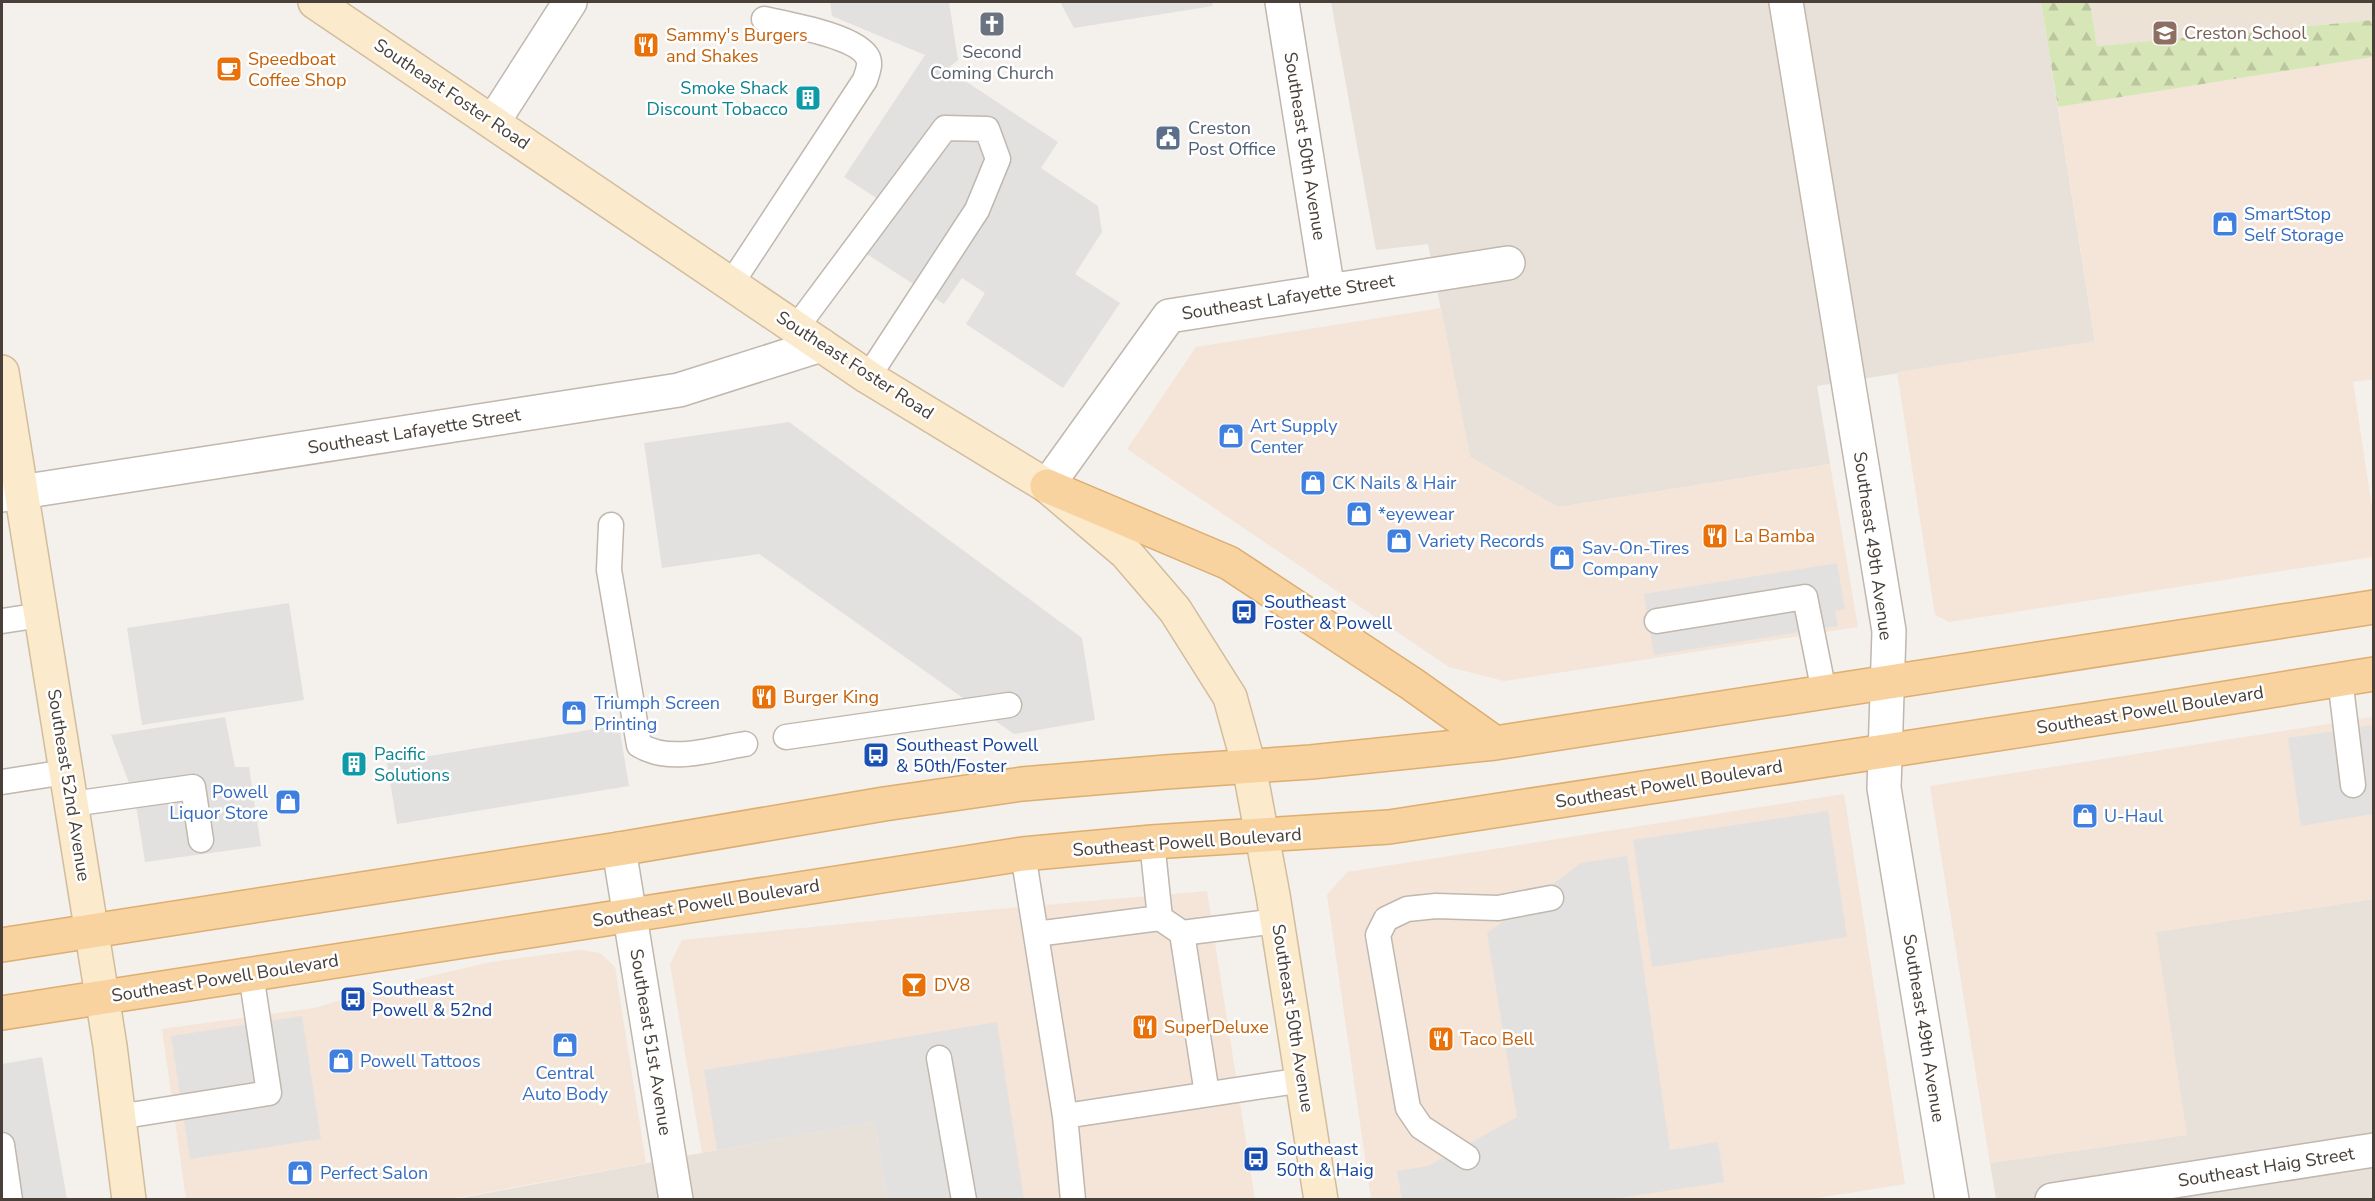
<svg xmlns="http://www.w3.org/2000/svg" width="2375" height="1201" font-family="'Nunito Sans',sans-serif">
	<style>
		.residential { fill: #e8e1d9 }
		.commercial { fill: #f4e5d8 }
		.education { fill: #ece3d6 }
		.forest { fill: url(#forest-firs) }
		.parking { fill: #e3e1df }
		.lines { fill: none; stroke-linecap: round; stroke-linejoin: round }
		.lane-casing { stroke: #c0b7ae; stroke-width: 27 }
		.street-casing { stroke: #c0b7ae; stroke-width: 36 }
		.secondary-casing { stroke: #d1bd9d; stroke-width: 36 }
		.primary-casing { stroke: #ddae70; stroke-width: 36 }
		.lane { stroke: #fff; stroke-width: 24 }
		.street { stroke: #fff; stroke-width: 33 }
		.secondary { stroke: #fceacd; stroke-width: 33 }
		.primary { stroke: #f8d3a0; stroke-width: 33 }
		.labels { text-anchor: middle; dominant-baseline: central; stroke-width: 5; stroke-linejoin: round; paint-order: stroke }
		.education-label { font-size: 18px; fill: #785e54; stroke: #fff; text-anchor: start }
		.food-label { font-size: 18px; fill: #c56008; stroke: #fff; text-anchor: start }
		.worship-label { font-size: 18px; fill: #5b616d; stroke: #fff }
		.culture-label { font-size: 18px; fill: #0d838f; stroke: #fff; text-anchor: end }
		.street-label { font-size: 18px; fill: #484039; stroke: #fff }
		.service-label { font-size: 18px; fill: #4e5e75; stroke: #fff; text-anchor: start }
		.shop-label { font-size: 18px; fill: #366cbe; stroke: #fff; text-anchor: start }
		.transit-label { font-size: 18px; fill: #164399; stroke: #fff; text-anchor: start }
	</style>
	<defs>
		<pattern id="forest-firs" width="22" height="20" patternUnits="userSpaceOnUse" patternTransform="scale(1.5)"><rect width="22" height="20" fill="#d7e6b6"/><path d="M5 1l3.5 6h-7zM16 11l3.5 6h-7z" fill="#bac69d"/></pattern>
	</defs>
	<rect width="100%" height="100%" fill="#f4f0eb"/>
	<path class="residential" d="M1331 2H2041L2095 342 1817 386 1830 464 1558 507 1470 457 1428 244 1376 250Z
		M2373 899V1199H1996L1990 1163 2186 1135 2155 932Z
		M875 1122 887 1199 450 1200 717 1150Z"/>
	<path class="commercial" d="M2373 57V379L2353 382 2373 514V557L1949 622 1935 615 1897 372 2095 341 2058 107Z
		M1441 308 1470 457 1558 507 1830 464 1858 627 1504 681 1449 667 1127 449 1196 347Z
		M2373 717V899L2156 932 2187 1135 1990 1163 1930 786Z
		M1844 794 1905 1184 1805 1200 1371 1199 1327 895 1347 872Z
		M1207 891 1255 1199H887L875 1122 702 1153 670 964 682 940 974 911Z
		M580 950 600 953 615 967 646 1163 450 1199H186L162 1029 314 1008 393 985 491 962Z"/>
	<path class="education" d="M2090 2H2373V20L2097 46Z"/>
	<path class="forest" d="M2041 2H2090L2097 46 2373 20V57L2058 107Z"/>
	<path class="parking" d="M830 2H949L958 60 947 69 1058 142 1041 168 1098 206 1102 232 1075 274 1120 303 1063 388 966 324 985 293 962 278 944 304 853 245 881 201 844 177 925 55 832 16Z
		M1060 2H1212L1213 6 1074 28Z
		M789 422 1082 638 1095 720 1014 734 759 554 662 568 644 443Z
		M1837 563 1845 609 1835 611 1838 626 1654 655 1644 594Z
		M289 603 304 700 142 725 127 628Z
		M225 717 235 767H249L261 846 145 862 135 799 111 735Z
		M619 725 629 786 397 824 387 763Z
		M2373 725V814L2301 826 2288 738Z
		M1828 811 1847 937 1652 967 1633 840Z
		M1627 856 1670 1150 1718 1142 1724 1182 1613 1199 1402 1200 1397 1171 1428 1166 1517 1117 1487 933 1581 863Z
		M302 1016 321 1139 190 1159 171 1036Z
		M997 1022 1024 1199H887L875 1122 717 1150 704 1070Z
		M42 1057 67 1199 2 1200V1064Z"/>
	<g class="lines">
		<g class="lane-casing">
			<path id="lane" d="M731 284 865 80C867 73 871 65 868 58 858 36 787 24 764 19
				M796 328 945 128 987 129 998 159 977 210 868 377
				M611 525 609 570 639 745C671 764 711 749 745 744
				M2 621 41 615
				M1657 621 1805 597 1824 692
				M2340 679 2353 785
				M786 737 1009 705
				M2 782 66 772
				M72 804 193 787 201 840
				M1152 842 1160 918
				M1023 854 1065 1116 1073 1200
				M1182 933 1207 1094
				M1036 934 1160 918 1182 933 1277 921
				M939 1058 964 1200
				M1065 1116 1303 1080
				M118 1117 269 1093 251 974
				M2 1145 10 1200
				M1467 1157 1421 1127 1408 1108 1378 935 1386 919 1407 909 1436 906 1498 908 1551 898"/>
		</g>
		<g class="street-casing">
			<path id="street" d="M1282 2 1328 291
				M1786 2 1889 631 1884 788 1952 1200
				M493 122 570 2
				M1047 486 1169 316 1508 263
				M2 495 679 390 821 345
				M619 849 676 1200
				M2052 1200 2374 1150"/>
		</g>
		<g class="secondary-casing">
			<path id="secondary" d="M315 2 868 377 1047 486 1126 553 1175 610 1230 697 1249 766 1273 895 1321 1200
				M2 372 110 1046 129 1200"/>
		</g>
		<g class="primary-casing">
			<path id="primary" d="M1047 486 1229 563 1412 684 1495 743
				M2 945 619 849 884 804 1022 784 1166 772 1311 762 1495 743 2374 607
				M2 1013 1023 854 1152 842 1389 827 2153 710 2374 674"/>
		</g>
		<use href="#lane" class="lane"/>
		<use href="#street" class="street"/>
		<use href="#secondary" class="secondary"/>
		<use href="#primary" class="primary"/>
	</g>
	<defs>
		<g id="church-square" transform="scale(1.35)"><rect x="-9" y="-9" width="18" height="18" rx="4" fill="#6b7280" stroke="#fff"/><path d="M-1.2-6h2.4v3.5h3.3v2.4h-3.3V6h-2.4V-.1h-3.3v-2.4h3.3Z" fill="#fff"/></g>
		<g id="school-square" transform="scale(1.35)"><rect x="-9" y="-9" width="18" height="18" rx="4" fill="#8d6e63" stroke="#fff"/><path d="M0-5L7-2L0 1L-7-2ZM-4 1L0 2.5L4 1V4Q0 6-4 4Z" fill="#fff"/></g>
		<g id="restaurant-square" transform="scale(1.35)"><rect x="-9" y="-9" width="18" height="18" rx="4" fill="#e8710a" stroke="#fff"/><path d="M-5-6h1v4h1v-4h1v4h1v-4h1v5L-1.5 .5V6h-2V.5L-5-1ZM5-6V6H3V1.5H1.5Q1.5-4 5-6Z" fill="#fff"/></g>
		<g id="cafe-square" transform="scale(1.35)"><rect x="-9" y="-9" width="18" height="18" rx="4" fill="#e8710a" stroke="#fff"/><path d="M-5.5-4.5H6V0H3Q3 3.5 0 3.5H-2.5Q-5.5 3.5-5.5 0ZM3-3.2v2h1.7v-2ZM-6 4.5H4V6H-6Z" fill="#fff"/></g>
		<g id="building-square" transform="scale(1.35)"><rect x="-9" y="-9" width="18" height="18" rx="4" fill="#0f9aa8" stroke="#fff"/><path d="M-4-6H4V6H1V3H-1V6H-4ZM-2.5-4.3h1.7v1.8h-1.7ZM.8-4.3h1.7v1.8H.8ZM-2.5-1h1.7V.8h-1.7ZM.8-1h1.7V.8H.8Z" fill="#fff"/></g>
		<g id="civic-square" transform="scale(1.35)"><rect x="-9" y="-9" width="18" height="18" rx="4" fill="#5c6f8a" stroke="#fff"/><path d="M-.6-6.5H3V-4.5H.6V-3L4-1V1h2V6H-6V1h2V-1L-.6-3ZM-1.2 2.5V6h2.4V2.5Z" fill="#fff"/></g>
		<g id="shop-square" transform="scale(1.35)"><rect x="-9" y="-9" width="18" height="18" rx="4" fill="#3f7fe0" stroke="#fff"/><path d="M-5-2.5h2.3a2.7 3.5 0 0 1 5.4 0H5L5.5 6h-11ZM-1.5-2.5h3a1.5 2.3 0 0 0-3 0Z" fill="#fff"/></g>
		<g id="bus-square" transform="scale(1.35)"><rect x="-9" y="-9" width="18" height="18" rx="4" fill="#1a4fb4" stroke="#fff"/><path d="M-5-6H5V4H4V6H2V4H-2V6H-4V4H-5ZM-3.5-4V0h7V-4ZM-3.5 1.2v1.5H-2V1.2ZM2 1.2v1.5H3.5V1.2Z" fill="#fff"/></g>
		<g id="bar-square" transform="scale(1.35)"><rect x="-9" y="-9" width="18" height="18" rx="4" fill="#e8710a" stroke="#fff"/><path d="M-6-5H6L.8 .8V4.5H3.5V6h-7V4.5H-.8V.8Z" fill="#fff"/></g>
	</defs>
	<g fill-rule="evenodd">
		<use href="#church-square" x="992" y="24"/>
		<use href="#school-square" x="2165" y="33"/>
		<use href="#restaurant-square" x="646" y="45"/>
		<use href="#cafe-square" x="229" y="69"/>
		<use href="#building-square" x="808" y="98"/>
		<use href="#civic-square" x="1168" y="138"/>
		<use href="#shop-square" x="2225" y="224"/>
		<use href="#shop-square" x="1231" y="436"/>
		<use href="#shop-square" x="1313" y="483"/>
		<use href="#shop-square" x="1359" y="514"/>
		<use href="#restaurant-square" x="1715" y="536"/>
		<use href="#shop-square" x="1399" y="541"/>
		<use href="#shop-square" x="1562" y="558"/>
		<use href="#bus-square" x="1244" y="612"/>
		<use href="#restaurant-square" x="764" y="697"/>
		<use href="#shop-square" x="574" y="713"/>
		<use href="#bus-square" x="876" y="755"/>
		<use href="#building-square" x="354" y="764"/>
		<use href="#shop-square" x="288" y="802"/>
		<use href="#shop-square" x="2085" y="816"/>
		<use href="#bar-square" x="914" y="985"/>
		<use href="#bus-square" x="353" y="999"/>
		<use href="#restaurant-square" x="1145" y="1027"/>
		<use href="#restaurant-square" x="1441" y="1039"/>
		<use href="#shop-square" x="565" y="1045"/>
		<use href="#shop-square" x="341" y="1061"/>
		<use href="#bus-square" x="1256" y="1159"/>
		<use href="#shop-square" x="300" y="1173"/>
	</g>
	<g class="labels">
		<g class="education-label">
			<text x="2184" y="33">Creston School</text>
		</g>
		<g class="food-label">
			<text x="666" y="35">Sammy's Burgers<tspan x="666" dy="21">and Shakes</tspan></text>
			<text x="248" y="59">Speedboat<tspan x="248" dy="21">Coffee Shop</tspan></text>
			<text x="1734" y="536">La Bamba</text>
			<text x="783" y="697">Burger King</text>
			<text x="934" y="985">DV8</text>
			<text x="1164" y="1027">SuperDeluxe</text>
			<text x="1460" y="1039">Taco Bell</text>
		</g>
		<g class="worship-label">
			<text x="992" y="52">Second<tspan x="992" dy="21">Coming Church</tspan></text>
		</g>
		<g class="culture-label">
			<text x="788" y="88">Smoke Shack<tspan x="788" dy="21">Discount Tobacco</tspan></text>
			<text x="374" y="754" text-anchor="start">Pacific<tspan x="374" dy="21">Solutions</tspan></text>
		</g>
		<g class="street-label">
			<text transform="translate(452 94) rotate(34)">Southeast Foster Road</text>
			<text transform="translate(1305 146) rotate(81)">Southeast 50th Avenue</text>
			<text transform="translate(1288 297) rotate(-9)">Southeast Lafayette Street</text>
			<text transform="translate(855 365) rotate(33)">Southeast Foster Road</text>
			<text transform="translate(414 431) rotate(-9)">Southeast Lafayette Street</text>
			<text transform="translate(1873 546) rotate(82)">Southeast 49th Avenue</text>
			<text transform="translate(2150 710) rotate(-9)">Southeast Powell Boulevard</text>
			<text transform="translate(1669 784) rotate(-9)">Southeast Powell Boulevard</text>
			<text transform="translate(69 785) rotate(81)">Southeast 52nd Avenue</text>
			<text transform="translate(1187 842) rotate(-4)">Southeast Powell Boulevard</text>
			<text transform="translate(706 903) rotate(-9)">Southeast Powell Boulevard</text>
			<text transform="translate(225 978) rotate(-9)">Southeast Powell Boulevard</text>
			<text transform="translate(1293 1018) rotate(81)">Southeast 50th Avenue</text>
			<text transform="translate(1924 1028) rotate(81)">Southeast 49th Avenue</text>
			<text transform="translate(651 1042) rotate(81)">Southeast 51st Avenue</text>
			<text transform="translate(2266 1167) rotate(-9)">Southeast Haig Street</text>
		</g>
		<g class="service-label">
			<text x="1188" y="128">Creston<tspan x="1188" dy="21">Post Office</tspan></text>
		</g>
		<g class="shop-label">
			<text x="2244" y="214">SmartStop<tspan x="2244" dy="21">Self Storage</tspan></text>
			<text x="1250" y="426">Art Supply<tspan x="1250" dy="21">Center</tspan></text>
			<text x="1332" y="483">CK Nails &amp; Hair</text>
			<text x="1378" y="514">*eyewear</text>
			<text x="1418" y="541">Variety Records</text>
			<text x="1582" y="548">Sav-On-Tires<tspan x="1582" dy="21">Company</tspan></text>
			<text x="594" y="703">Triumph Screen<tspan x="594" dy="21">Printing</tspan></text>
			<text x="268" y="792" text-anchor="end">Powell<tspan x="268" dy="21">Liquor Store</tspan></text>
			<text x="2104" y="816">U-Haul</text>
			<text x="360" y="1061">Powell Tattoos</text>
			<text x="565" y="1073" text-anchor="middle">Central<tspan x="565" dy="21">Auto Body</tspan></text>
			<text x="320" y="1173">Perfect Salon</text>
		</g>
		<g class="transit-label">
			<text x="1264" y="602">Southeast<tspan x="1264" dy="21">Foster &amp; Powell</tspan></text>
			<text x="896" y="745">Southeast Powell<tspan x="896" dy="21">&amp; 50th/Foster</tspan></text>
			<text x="372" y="989">Southeast<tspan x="372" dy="21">Powell &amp; 52nd</tspan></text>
			<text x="1276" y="1149">Southeast<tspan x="1276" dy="21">50th &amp; Haig</tspan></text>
		</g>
	</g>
	<rect width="2375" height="1201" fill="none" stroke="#484039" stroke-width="6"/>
</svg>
